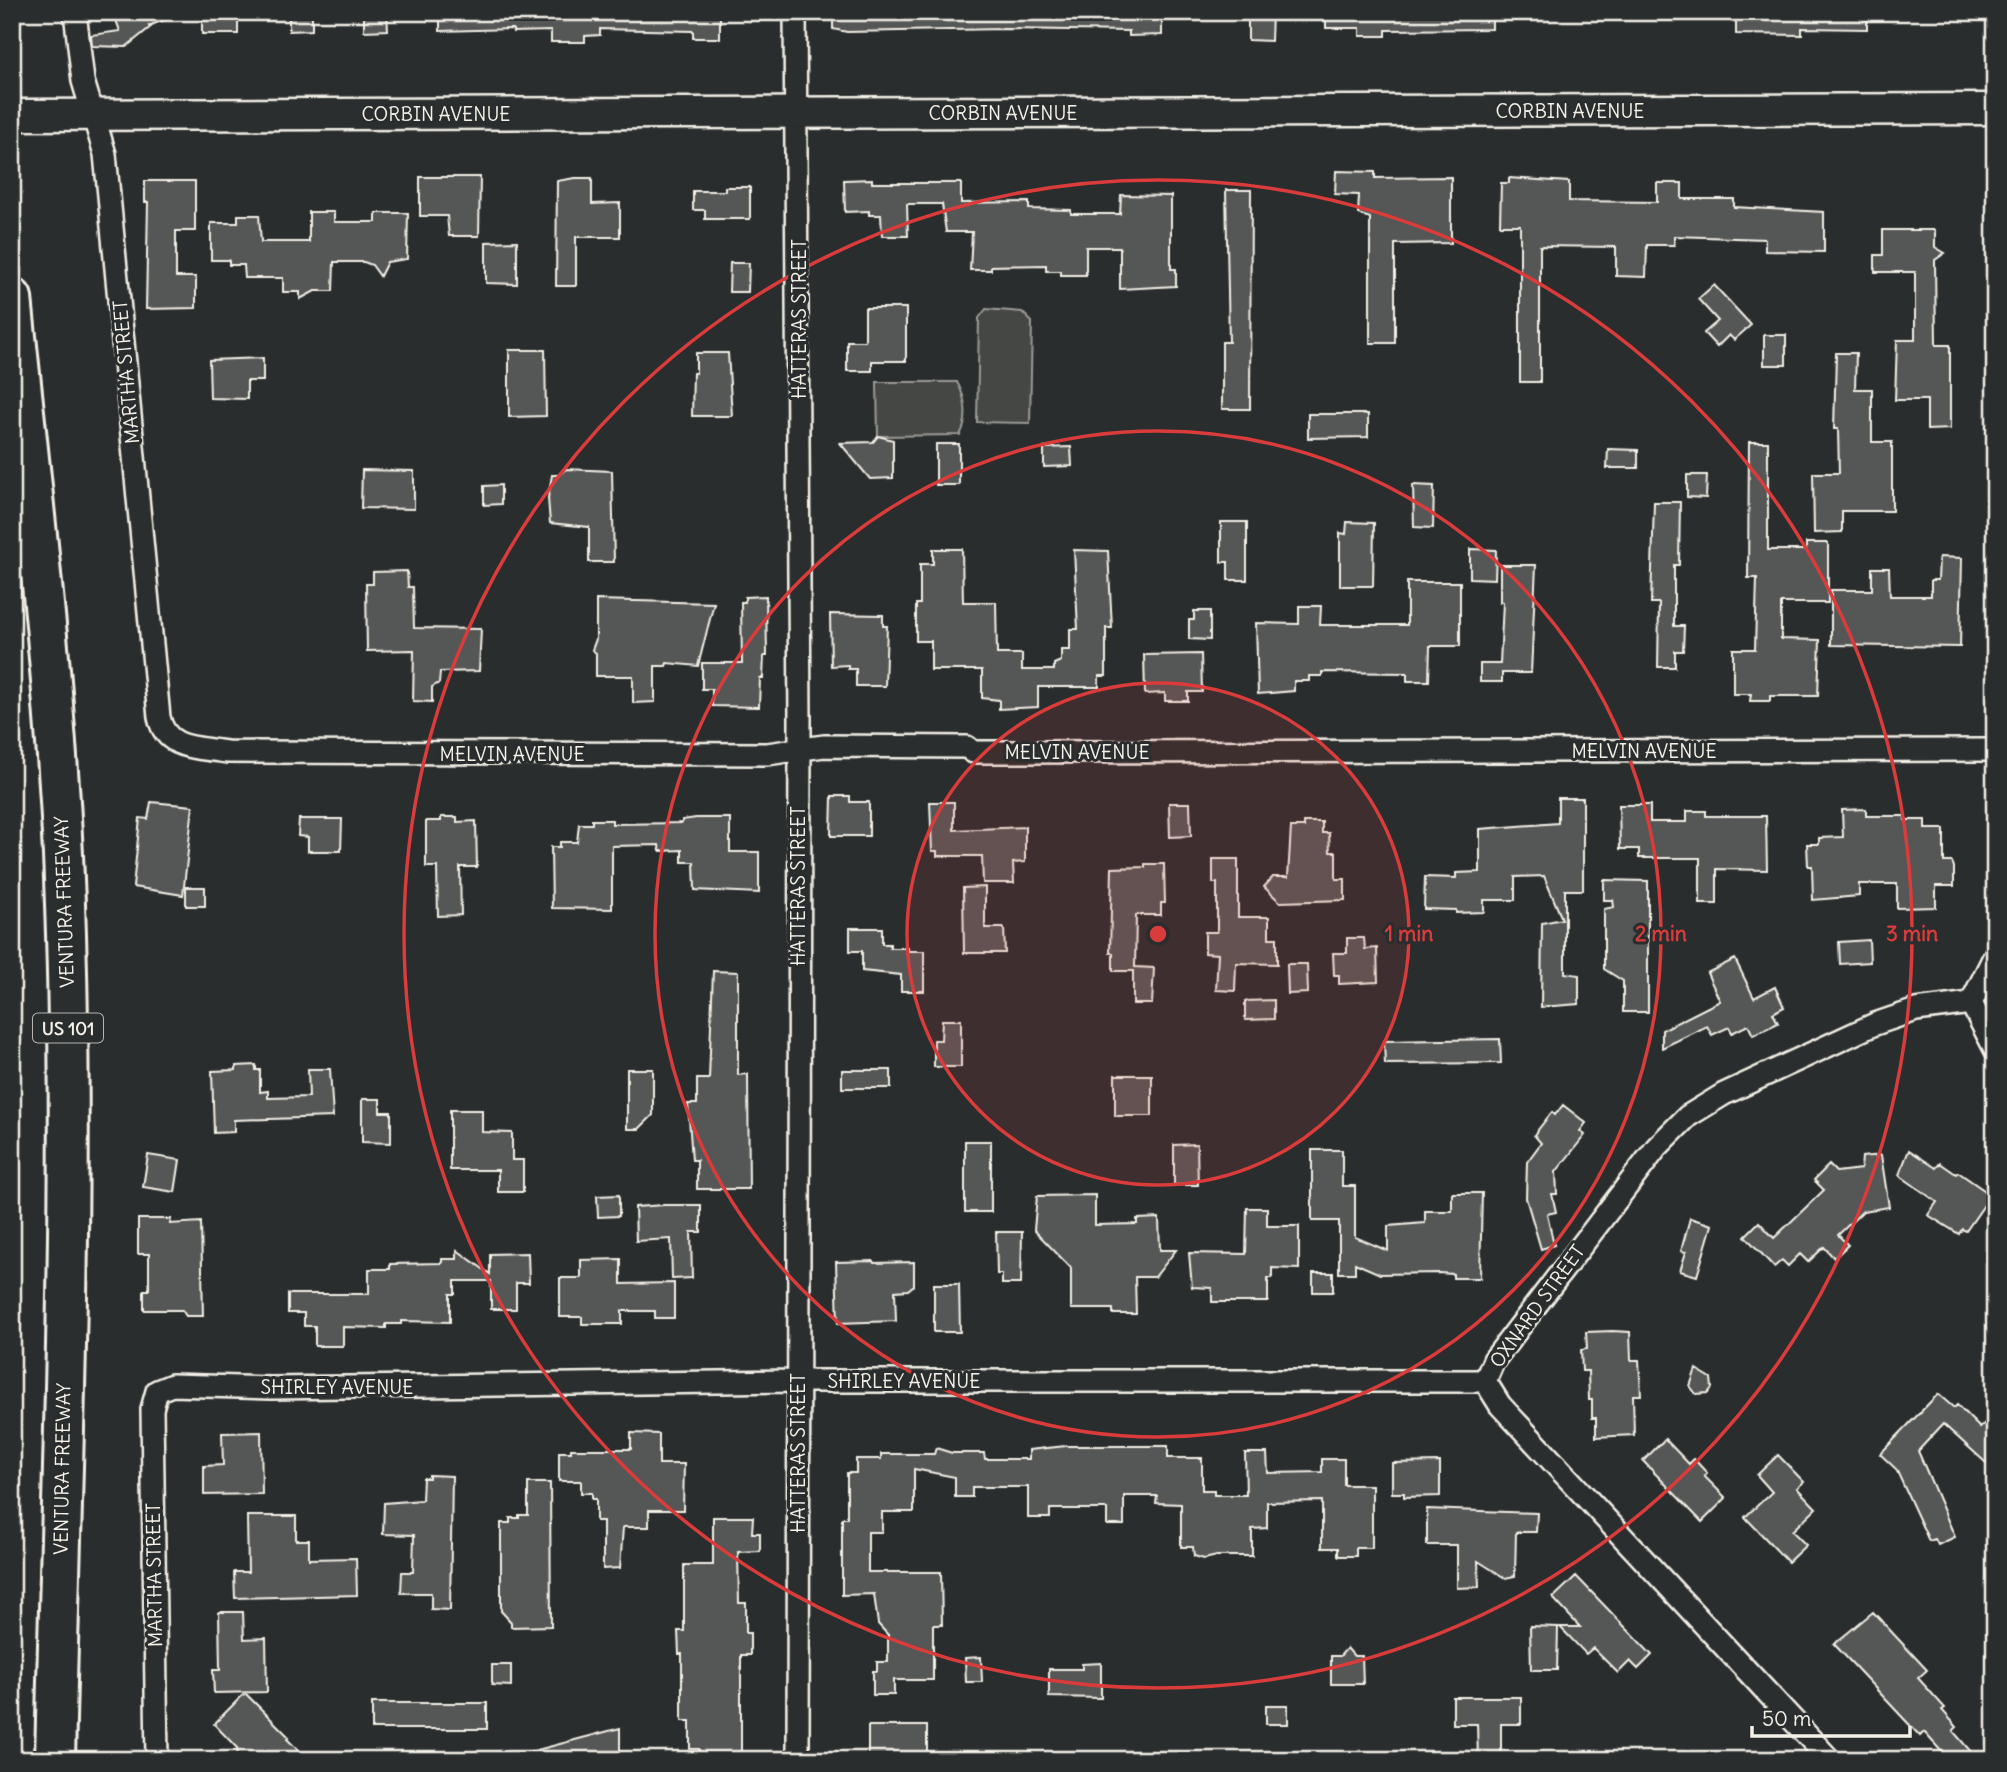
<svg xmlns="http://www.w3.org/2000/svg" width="2007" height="1772" font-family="Delius,sans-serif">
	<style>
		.green { fill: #444645; stroke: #9c9c96; stroke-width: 2 }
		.building { fill: #555756; stroke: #f4f1e8; stroke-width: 2 }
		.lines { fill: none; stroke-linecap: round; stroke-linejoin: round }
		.street-casing { stroke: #f4f1e8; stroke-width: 26 }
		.secondary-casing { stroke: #f4f1e8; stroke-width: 35 }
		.highway-casing { stroke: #f4f1e8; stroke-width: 44 }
		.street { stroke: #2a2d2e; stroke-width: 21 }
		.secondary { stroke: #2a2d2e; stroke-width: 30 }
		.highway { stroke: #2a2d2e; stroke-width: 38 }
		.ring { fill: none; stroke: #d93c3b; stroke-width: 3.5 }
		.labels { text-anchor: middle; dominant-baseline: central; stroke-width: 6; stroke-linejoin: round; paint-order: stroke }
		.shield { fill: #2a2d2e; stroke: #b7b6b0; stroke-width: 2 }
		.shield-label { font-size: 18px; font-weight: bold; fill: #f4f1e8 }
		.street-label { font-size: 19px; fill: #f4f1e8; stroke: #2a2d2e }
		.centre { fill: #d93c3b; stroke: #2a2d2e; stroke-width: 3.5 }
		.ring-label { font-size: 21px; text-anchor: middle; font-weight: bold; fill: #d93c3b; stroke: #2a2d2e; stroke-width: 6; stroke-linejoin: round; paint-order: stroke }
	</style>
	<rect width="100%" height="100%" fill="#2a2d2e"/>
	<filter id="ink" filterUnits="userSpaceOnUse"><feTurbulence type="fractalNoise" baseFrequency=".0143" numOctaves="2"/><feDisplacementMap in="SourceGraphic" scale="14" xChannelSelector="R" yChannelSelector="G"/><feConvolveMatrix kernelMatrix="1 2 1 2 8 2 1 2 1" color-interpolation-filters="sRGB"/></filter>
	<g filter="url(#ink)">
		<path class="green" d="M986 309 1022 312 1032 322 1030 423 977 422 979 318Z
			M877 382H957C966 398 969 419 960 435L878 436Z"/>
		<path class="building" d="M113 12H181V14L148 26H152L126 47 92 46 91 35 120 31Z
			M202 12H238V34H202Z
			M289 12H312V30L289 31Z
			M364 12H387L388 30 364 31Z
			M440 12H720V38H693V31L600 29V35L585 36V42H551V31L513 32V29L440 31Z
			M833 12H1162V35L1129 36V31L1003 29 847 32 833 29Z
			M1248 12H1272L1271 41 1248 40Z
			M1326 12H1492V29L1386 30V36H1360V28H1326Z
			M1736 12H1867V29L1802 28V35L1736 34Z
			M1336 171 1375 172V178L1451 177V243L1395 244V343H1370V218L1358 214 1359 195 1335 194Z
			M420 177H480L479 236H449L447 216H420Z
			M575 178H592V204L620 203V237H576V286H556L557 181Z
			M1509 178 1569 182V201L1657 202V183H1682V199H1734V207L1824 212V252L1765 251V239L1674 236V245H1647L1646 277 1616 276V247L1540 246V382H1520V225H1500L1501 183H1509Z
			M872 179V183H961V203L1029 202V209L1071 210V214H1120L1121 195 1171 196V269H1176V286L1120 289V247H1086V275H1061V271H1046V265L991 266V270H970L972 232H946L942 204H907L908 236H882L881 215H869V211L845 212 844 180Z
			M145 181H195V231H176V277H196V308L146 309 148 202H145Z
			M725 187H750V219H705V210H693V191H725Z
			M1226 190H1251L1250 409H1222V342H1229Z
			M309 212H334V222H376V213H408L407 259 387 262 380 276 372 265 364 262H334L333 291H315L300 299V292H283V278H245L244 265H229V260H211V223H238V215H259L261 242H309Z
			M1883 230H1935V247L1945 253 1935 260 1936 345H1950V429L1927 430V400H1895L1897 340H1915V272H1875V255H1883Z
			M517 241V284L486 283V242Z
			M730 263H749L748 292H729Z
			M1714 285 1751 325 1734 340 1729 335 1717 347 1704 333 1718 321 1698 299Z
			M865 308H906V361H872V371H847V341H865Z
			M1764 335H1786V365H1764Z
			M509 350H545L546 416 509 417Z
			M696 353H728L732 416H692L693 373H696Z
			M1836 353H1856L1855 389H1872V442H1892V511H1842V532L1814 533 1813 473H1839L1838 429H1834Z
			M263 358V381H247V399L210 398 209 360Z
			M1308 414H1368V437L1308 438Z
			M878 436 893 440V478L870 479 840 443 873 442Z
			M1749 442H1768V550H1806V543H1828V603H1781V639L1820 640 1818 696H1770V701H1750L1751 694H1733V649H1755L1757 578H1748Z
			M936 444H959V485H936Z
			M1071 447 1072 466 1044 467V448Z
			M1608 449 1638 450V468H1607Z
			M566 469 612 471 614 562H589V527L550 523 548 498 552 475H558Z
			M362 470 414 471V509L361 508Z
			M1687 475H1707L1706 498 1687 497Z
			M501 485V504L484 505V486Z
			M1413 485 1434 486 1433 528 1414 527Z
			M1654 502H1680L1679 565H1674V626H1684L1683 651H1675V667H1658L1659 603H1651Z
			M1221 522H1247V580H1228V562H1221Z
			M1347 522 1374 523 1373 586H1340V533L1346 534Z
			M933 549H962L963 602H996L997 654H1022V670H1054V664L1061 661V650H1070V629H1078L1074 550 1108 551 1112 628H1106V676H1099V687H1038V707L999 709V700L982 698V670H931V641H916V604H920V564H933Z
			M1470 549 1496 550 1495 579 1470 578Z
			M1939 557 1962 558 1960 647 1831 645V590H1872V568H1889L1890 596H1931V580H1938Z
			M1500 565H1536L1531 673H1502V682H1480V664H1500L1503 602H1500Z
			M407 571 408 587H413L414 628 481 629 479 671 440 672 439 683 432 687V702L413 701 414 650 367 651 366 584H373V572Z
			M1407 582H1460V646H1430L1429 681H1407V673L1322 672V676H1309V681H1294V691L1258 694 1256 623 1299 624V606H1321L1320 625H1407Z
			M766 596 767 656H764L763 678H760L759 707 712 706V689H702V663H742L741 602H745V597Z
			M596 600 714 603 698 666 667 663 666 666H655V702L633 703V676H596V653L592 650 596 639Z
			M1194 611H1210V640L1189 639V620H1194Z
			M830 614 883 615V626H887L885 686H856V669H848V665L831 666Z
			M1201 654 1202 692H1188V701H1165V693L1145 694 1144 655Z
			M832 796H850V802H869V836H831Z
			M1558 798H1583V890H1565V973L1579 975V1004L1541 1007 1542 923 1562 919 1544 876 1515 877V900H1484V912L1456 913V910L1424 909 1425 877 1456 878V873L1480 872V829L1558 823Z
			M151 802 193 806 183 895 133 887 140 818 148 819Z
			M930 802H954V830L1025 827V862L1013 863 1014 883H983L982 856H937V851H932Z
			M1169 803H1190L1191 836 1170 837Z
			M1619 805H1650V822H1687V811H1706V816H1766L1767 870 1717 869V904H1700V858H1639V849H1620Z
			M1866 809V816H1905V820H1925V829H1944V862H1952L1954 867V886H1936V907L1897 908V884H1859V896L1813 900 1812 866H1808L1807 844H1819V838L1843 837 1842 810Z
			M441 817H457V822L476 821 477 867H460L461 915 438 916 437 867H426V821H441Z
			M696 818H730V852H759V893L695 890 694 862H682V850L660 851 659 845 612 846V909L552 908 551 847H560V842H577L579 824H592V820H612V824L682 823V820Z
			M299 819H342L341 851H308V837L298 836Z
			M1304 822H1322V833H1329L1330 852H1336V879H1345V900L1280 902 1264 887 1273 877H1288L1291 827H1304Z
			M1213 859H1238V917H1269V938H1277V964L1236 963 1235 991 1216 990 1218 954 1205 953V932H1217V883H1213Z
			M1145 864H1164L1165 903H1161V915H1136L1135 967 1154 968 1152 1004H1133V971H1113V953H1110L1112 868 1145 867Z
			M1604 880 1648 881V1012H1623V981L1604 969V909L1614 907 1613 900H1604Z
			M186 887H205V906H186Z
			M985 887V928H1004L1005 953H964L963 888Z
			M850 928H882V944H890V948H908V951H924V991H901V975L862 971V951H850Z
			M1347 938H1364L1365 949 1377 948 1378 982 1339 984V975H1334L1333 953H1347Z
			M1869 940 1870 962 1840 964 1839 942Z
			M1735 959 1754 998 1775 987 1784 1007 1773 1013 1778 1023 1753 1035 1748 1025 1732 1033 1729 1027 1712 1035 1707 1026 1662 1048V1030L1720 1001 1707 973Z
			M1287 964H1307L1308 993 1288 994Z
			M713 971 738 972V1075L748 1074 749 1189H697V1160H692L688 1104H697V1079H709Z
			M1274 1000V1019L1245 1020V1001Z
			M942 1020H961V1067H934V1040H941Z
			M1500 1039 1501 1063 1385 1064 1384 1041Z
			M256 1065V1070H260V1092L268 1091V1098L309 1097 308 1069H330L333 1117 234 1120V1132L214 1133 212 1071 236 1070V1066Z
			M627 1069H653V1115L639 1129H627Z
			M842 1070H891V1088H842Z
			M1115 1075H1152V1116H1115Z
			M362 1099H380V1112H391V1143L362 1142Z
			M1563 1105 1586 1123 1580 1131 1585 1135 1556 1172 1557 1194H1552L1556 1212 1547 1214 1554 1245 1541 1249 1526 1198 1527 1162 1541 1143 1534 1135 1552 1112 1555 1115Z
			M450 1110H482V1132L512 1133V1160H523V1192H498V1170H450Z
			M965 1141H991V1212H965Z
			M1197 1144 1198 1185H1174V1145Z
			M1312 1150H1342V1186H1355V1237L1388 1251V1226L1425 1223V1211H1452V1193H1482L1480 1278H1453V1274L1438 1273 1380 1274 1355 1263V1273H1339V1221H1312Z
			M1909 1150 1936 1168 1940 1163 1956 1174 1958 1172 1991 1195 1966 1231 1962 1229 1959 1234 1928 1215 1937 1202 1899 1175Z
			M148 1155 180 1160 175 1192 143 1187Z
			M1881 1155 1889 1207 1863 1211 1838 1235 1848 1245 1834 1258 1824 1247 1808 1262 1800 1254 1788 1266 1782 1260 1774 1267 1745 1236 1759 1222 1774 1238 1824 1190 1814 1180 1829 1165 1836 1172 1861 1169 1862 1157Z
			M619 1195V1216L598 1217 597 1196Z
			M1095 1195V1225L1137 1224V1219L1159 1218 1160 1250H1176L1155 1277H1135L1136 1314H1113V1309H1071V1268L1034 1230 1037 1196Z
			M664 1205H701V1232H691L692 1278 672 1279 671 1239 636 1241 635 1207Z
			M1247 1208H1267V1226H1299V1269L1272 1268V1278H1268V1302H1212V1288L1192 1287 1189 1253 1246 1254Z
			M1690 1218 1712 1225 1697 1276 1680 1271 1686 1252 1681 1251Z
			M138 1219H171L170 1224 201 1222 203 1316H186L182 1310H144V1290H149V1254H138Z
			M996 1232H1022L1021 1284H1002V1274H997Z
			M457 1250 490 1274V1254L528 1253 529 1283H516V1309H491V1281H455V1294H450V1322L401 1321V1324H386V1328L343 1327V1346H315V1326H304V1313H288V1294H369V1269H390V1264L442 1263V1259H457Z
			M621 1259V1284L674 1283V1318H655V1311H622V1324H582V1317H560V1278H581V1260Z
			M873 1261 874 1263 914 1262V1285L908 1290 895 1291 896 1321 838 1323 836 1262Z
			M1313 1273H1333V1292H1313Z
			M934 1284H959L960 1332H934Z
			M1612 1331 1630 1332 1631 1360H1639L1641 1395H1633L1634 1435 1596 1437V1418H1592V1400H1589L1588 1371H1582L1581 1350 1587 1349 1586 1332Z
			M1696 1369 1711 1378 1712 1388 1708 1393 1696 1394 1690 1386Z
			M1938 1394 1954 1408 1957 1405 1980 1428 1995 1413V1471L1943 1424 1918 1451 1955 1537 1938 1545 1935 1539 1929 1541 1896 1469 1880 1454Z
			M261 1432 262 1494 204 1495V1466L223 1465 222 1433Z
			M631 1433 659 1434V1464H684L683 1510H649V1527H623L620 1568 603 1569V1521H596V1499H592V1493H581V1481H559V1452H571V1449H631Z
			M1665 1439 1689 1464 1694 1459 1707 1473 1704 1476 1726 1498 1702 1522 1643 1461Z
			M1066 1446H1168V1458H1202V1490H1214V1495H1246L1245 1453H1267L1268 1473 1322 1472V1459H1344V1485H1372V1548H1356V1556H1338V1548H1322V1501L1267 1502V1528L1252 1529V1556H1217L1204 1559 1194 1556 1193 1547H1181V1504L1156 1503 1157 1496H1124V1525H1107V1509H1050V1518H1028V1487H972V1497H955V1477L914 1469V1512H882V1532H868V1572H941L942 1625H933V1680H894V1695H873V1671H877V1662H888V1635L878 1624 874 1594 842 1595V1518H847V1473H856V1459H881V1454H934L936 1448 952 1453H984L985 1459H1029V1450Z
			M1778 1455 1804 1482 1797 1488 1816 1508 1792 1531 1806 1545 1788 1562 1745 1517 1772 1492 1757 1475Z
			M1440 1462V1496L1404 1497V1493H1392V1463Z
			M429 1475 452 1476 450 1610 431 1609V1593H401L402 1572H413L414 1535 383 1534 384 1503 422 1500 423 1478H429Z
			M528 1483H550L551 1626 511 1627V1622L501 1611V1523H510V1518H519V1515H528Z
			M1427 1509 1537 1513 1536 1532H1516L1515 1576 1505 1578 1478 1561 1479 1587 1457 1588V1545H1427Z
			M247 1516H296V1540H309V1559L356 1558 357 1595 235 1598 234 1572H248Z
			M713 1517H753L752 1533H760V1551L738 1552 739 1603H746V1633H750V1655H741V1760H699V1749H690V1721H682V1654H679L678 1631H684V1565H713Z
			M1576 1576 1652 1655 1638 1669 1630 1661 1618 1673 1593 1648 1586 1654 1560 1627H1580L1553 1598Z
			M219 1612H243L244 1639 266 1638 267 1692 214 1693 213 1670H220Z
			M1873 1612 1927 1670 1918 1678 1945 1708 1942 1710 1957 1727 1953 1731 1978 1760H1949L1924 1732 1920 1736 1834 1644Z
			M1530 1626 1558 1627 1557 1670H1531Z
			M1347 1648 1354 1656H1362L1363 1684H1331V1656H1340Z
			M981 1657 982 1682H966L965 1658Z
			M1101 1663V1698L1049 1697V1669H1082V1664Z
			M492 1665H511V1686L492 1685Z
			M245 1693 289 1737 287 1739 298 1750 293 1760H238L237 1748 214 1724Z
			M1453 1697H1521V1724H1501V1757L1478 1758 1477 1724H1453Z
			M372 1703H487V1729H372Z
			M1266 1705H1288V1724H1266Z
			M868 1726H927V1754H921V1760H874V1756H868Z
			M620 1728V1760H523L522 1754Z"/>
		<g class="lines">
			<g class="street-casing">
				<path id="street" d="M75 12 83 81 105 154 159 717C166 751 199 747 227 752L767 754 824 746 967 747 973 752 1995 750
					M795 12 800 722 798 1760
					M1971 1003 1995 1049
					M1485 1381 1494 1360 1657 1147 1688 1116 1724 1094 1875 1024 1916 1010 1971 1003 1995 955
					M1485 1381 1500 1405 1830 1760
					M157 1760 152 1409 157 1391 172 1385 271 1388 798 1381H1485"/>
			</g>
			<g class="secondary-casing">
				<path id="secondary" d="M12 115 1995 109"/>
			</g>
			<g class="highway-casing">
				<path id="highway" d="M12 298C31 483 54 669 63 855 77 1156 62 1459 55 1760"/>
			</g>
			<use href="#street" class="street"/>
			<use href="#secondary" class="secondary"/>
			<use href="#highway" class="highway"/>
		</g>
	</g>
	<circle cx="1158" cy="934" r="251" fill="#d93c3b" fill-opacity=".12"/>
	<g class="ring">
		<circle cx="1158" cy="934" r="251"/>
		<circle cx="1158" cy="934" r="503"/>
		<circle cx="1158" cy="934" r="754"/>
	</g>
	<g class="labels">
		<rect class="shield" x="33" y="1013.5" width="70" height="29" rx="5"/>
		<g class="shield-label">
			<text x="68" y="1028">US 101</text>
		</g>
		<g class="street-label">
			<text x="1570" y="111">CORBIN AVENUE</text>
			<text x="1003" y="113">CORBIN AVENUE</text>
			<text x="436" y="114">CORBIN AVENUE</text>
			<text transform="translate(799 319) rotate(-90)">HATTERAS STREET</text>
			<text transform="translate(126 372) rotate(-95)">MARTHA STREET</text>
			<text x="1644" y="751">MELVIN AVENUE</text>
			<text x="1077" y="752">MELVIN AVENUE</text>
			<text x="512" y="754">MELVIN AVENUE</text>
			<text transform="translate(798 886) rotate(-90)">HATTERAS STREET</text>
			<text transform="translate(64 902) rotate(-92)">VENTURA FREEWAY</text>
			<text transform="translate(1537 1306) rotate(-54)">OXNARD STREET</text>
			<text x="904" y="1381">SHIRLEY AVENUE</text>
			<text x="337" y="1387">SHIRLEY AVENUE</text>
			<text transform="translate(798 1453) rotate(-90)">HATTERAS STREET</text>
			<text transform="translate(62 1469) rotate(-89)">VENTURA FREEWAY</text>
			<text transform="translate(154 1575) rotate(-91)">MARTHA STREET</text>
		</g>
	</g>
	<circle cx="1158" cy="934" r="10" class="centre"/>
	<g class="ring-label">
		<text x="1409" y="941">1 min</text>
		<text x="1661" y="941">2 min</text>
		<text x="1912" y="941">3 min</text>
	</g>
	<rect width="2007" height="1772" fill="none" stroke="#2a2d2e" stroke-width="42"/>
	<rect x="21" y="21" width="1965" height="1730" fill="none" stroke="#f4f1e8" stroke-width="2.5" filter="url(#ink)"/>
	<path d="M1752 1726v10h158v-10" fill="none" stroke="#f4f1e8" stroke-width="3.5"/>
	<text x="1762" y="1726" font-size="21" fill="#f4f1e8" stroke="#2a2d2e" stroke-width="5" paint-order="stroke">50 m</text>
</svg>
